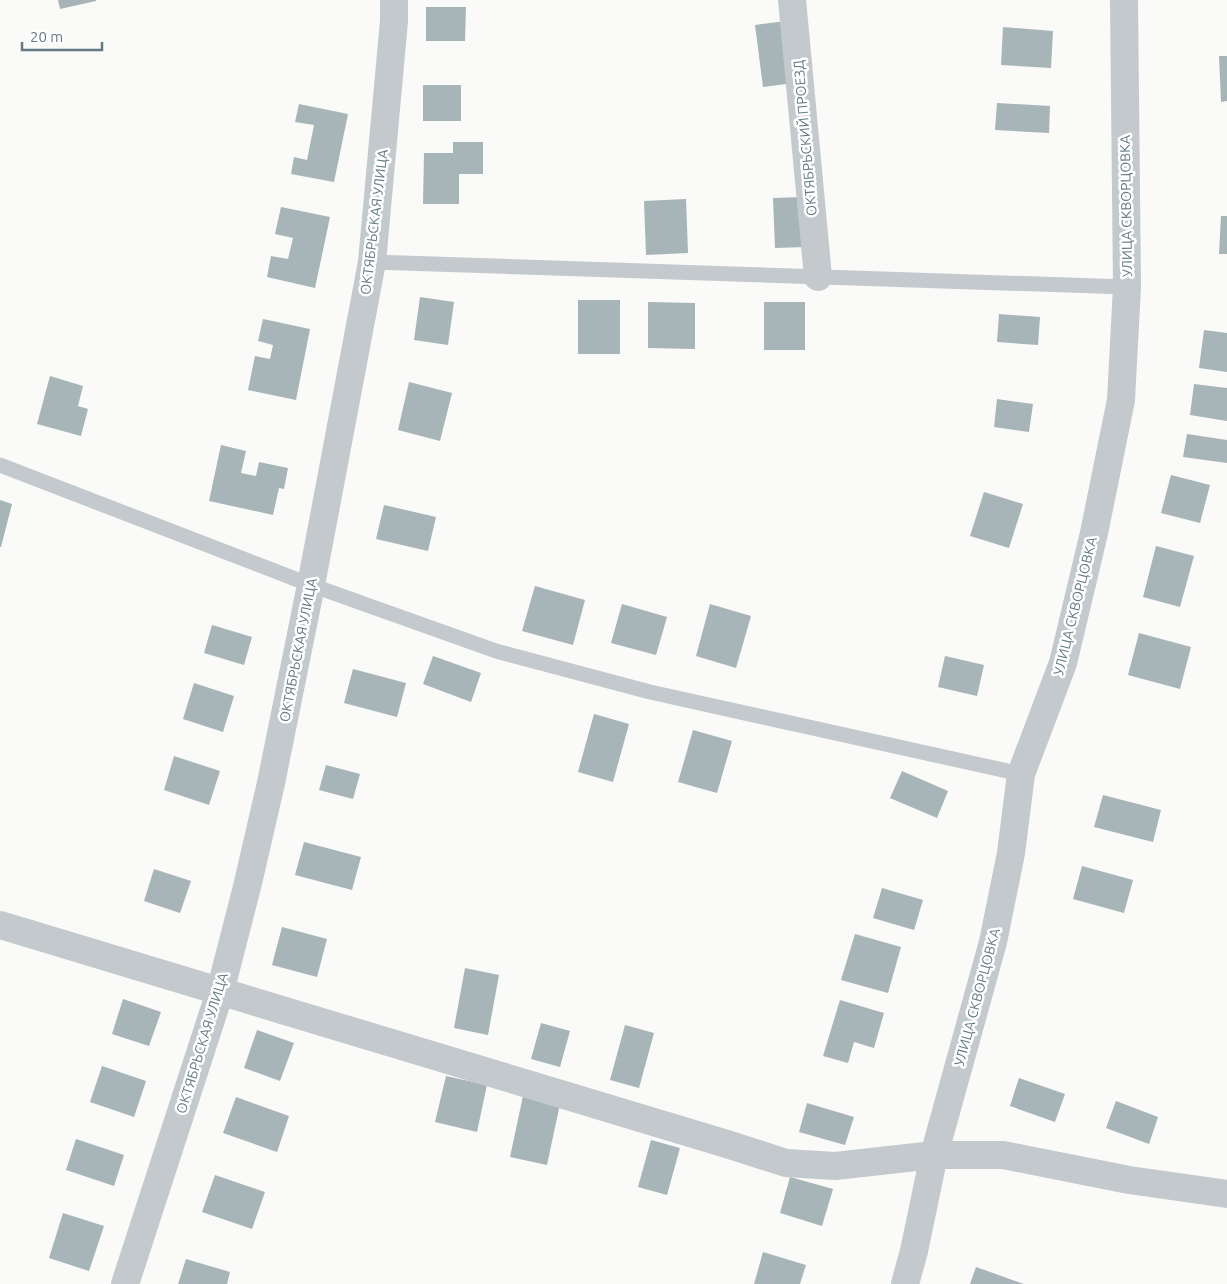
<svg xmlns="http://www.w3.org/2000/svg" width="1227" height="1284" font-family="Ubuntu,sans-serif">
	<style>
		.building { fill: #a7b4b8 }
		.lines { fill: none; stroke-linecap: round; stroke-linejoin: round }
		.lane { stroke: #c3c9cc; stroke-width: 15 }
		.street { stroke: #c3c9cc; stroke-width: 28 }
		.labels { text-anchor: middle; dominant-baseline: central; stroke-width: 5; stroke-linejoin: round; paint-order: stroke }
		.street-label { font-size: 14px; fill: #637a85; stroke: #fff }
	</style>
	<rect width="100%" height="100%" fill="#fafaf8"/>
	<path class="building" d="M58 0H96V1L60 9Z
		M426 7H466L465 41H426Z
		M786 21 794 83 763 87 755 25Z
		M1003 27 1053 31 1051 68 1001 65Z
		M1219 56H1227V101L1221 102Z
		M423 85H461V121H423Z
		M997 103 1050 106 1049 133 995 130Z
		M299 104 348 114 334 182 291 174 294 157 307 160 314 125 295 122Z
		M453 142H483V174H459V204H423L424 153H453Z
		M803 197 805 247 775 248 773 198Z
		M686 199 688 253 646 255 644 201Z
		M281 207 330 217 315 288 267 277 271 256 288 259 293 238 275 234Z
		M1221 216H1227V254H1219Z
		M420 297 454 302 448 345 414 340Z
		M578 300H620V354H578Z
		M648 302 695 303V349L648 348Z
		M764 302H805V350H764Z
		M999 314 1040 317 1038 345 997 342Z
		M263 319 310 329 296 400 248 390 255 356 270 359 273 345 258 341Z
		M1204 330 1227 333V372L1199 368Z
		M50 376 83 386 78 406 88 409 81 436 37 424Z
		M409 382 452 393 440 441 398 430Z
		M1194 384 1227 388V421L1190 415Z
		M997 399 1033 404 1029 432 994 427Z
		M1187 434 1227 440V463L1183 457Z
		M221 445 246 451 241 473 256 476 259 462 288 468 284 489 279 488 273 515 209 501Z
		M1171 475 1210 485 1200 523 1161 513Z
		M984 492 1023 504 1009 548 970 536Z
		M0 500 12 504 1 547H0Z
		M384 505 436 517 428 551 376 539Z
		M1156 546 1194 556 1180 607 1143 597Z
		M535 586 585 600 573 645 522 631Z
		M622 604 667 617 656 655 611 643Z
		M710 604 751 616 736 668 696 656Z
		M212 625 252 637 244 665 204 653Z
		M1139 633 1191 647 1180 689 1128 675Z
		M433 656 481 673 471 702 423 684Z
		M945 656 984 665 977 696 938 687Z
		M353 669 406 683 397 717 344 703Z
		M194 683 234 696 223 732 183 719Z
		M594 714 629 724 613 782 578 772Z
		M693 730 732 741 717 793 678 782Z
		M174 756 220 771 209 805 164 790Z
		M326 765 360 774 353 799 319 790Z
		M902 771 948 791 937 818 890 798Z
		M1103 795 1161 810 1153 842 1094 827Z
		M304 842 361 857 352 890 295 875Z
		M1082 866 1133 880 1124 913 1073 899Z
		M154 869 191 881 180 913 144 901Z
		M882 888 923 900 914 930 873 918Z
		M282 927 327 939 317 977 272 965Z
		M855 934 901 947 888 993 841 980Z
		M465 968 499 975 488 1035 454 1028Z
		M123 999 161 1012 149 1046 112 1034Z
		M840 1000 884 1013 874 1048 854 1042 848 1063 823 1056Z
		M541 1023 570 1031 560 1067 531 1059Z
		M625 1025 654 1033 639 1088 610 1080Z
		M257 1030 294 1043 280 1081 244 1068Z
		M102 1066 146 1081 134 1117 90 1102Z
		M446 1076 487 1085 477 1132 435 1122Z
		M1019 1078 1065 1094 1055 1122 1010 1106Z
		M523 1096 560 1104 547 1165 510 1157Z
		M236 1097 289 1116 277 1152 223 1133Z
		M1116 1101 1158 1117 1149 1144 1106 1128Z
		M807 1103 854 1117 845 1145 799 1132Z
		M76 1139 124 1155 114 1186 66 1170Z
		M651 1140 680 1148 667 1195 638 1187Z
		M215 1175 265 1192 252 1229 202 1212Z
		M790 1177 833 1189 822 1226 780 1213Z
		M63 1213 104 1226 89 1271 49 1258Z
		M763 1252 806 1265 800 1284H754Z
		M186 1259 230 1272 227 1284H178Z
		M976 1267 1024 1284H970Z"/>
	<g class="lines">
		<path class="lane" d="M372 262 1127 287
			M0 465 311 585 496 651 650 692 1021 774"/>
		<path class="street" d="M792 0 818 277
			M0 925 730 1145 786 1163 835 1166 934 1155H1003L1129 1180 1227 1194
			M125 1284 220 992 247 887 271 783 311 585 372 262 394 21V0
			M905 1284 914 1251 934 1155 993 942 1011 853 1021 774 1063 663 1094 533 1121 400 1127 287 1124 0"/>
	</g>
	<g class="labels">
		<g class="street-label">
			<text transform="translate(805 138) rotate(-95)">ОКТЯБРЬСКИЙ ПРОЕЗД</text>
			<text transform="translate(1126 206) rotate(-91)">УЛИЦА СКВОРЦОВКА</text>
			<text transform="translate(374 222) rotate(-83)">ОКТЯБРЬСКАЯ УЛИЦА</text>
			<text transform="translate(1075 606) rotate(-76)">УЛИЦА СКВОРЦОВКА</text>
			<text transform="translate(298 650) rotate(-79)">ОКТЯБРЬСКАЯ УЛИЦА</text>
			<text transform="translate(977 997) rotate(-75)">УЛИЦА СКВОРЦОВКА</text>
			<text transform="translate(202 1043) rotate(-73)">ОКТЯБРЬСКАЯ УЛИЦА</text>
		</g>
	</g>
	<path d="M22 42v8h80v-8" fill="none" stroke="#637a85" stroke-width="2.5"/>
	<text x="30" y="42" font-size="15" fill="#637a85" stroke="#ffffff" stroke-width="4" paint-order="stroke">20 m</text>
</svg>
